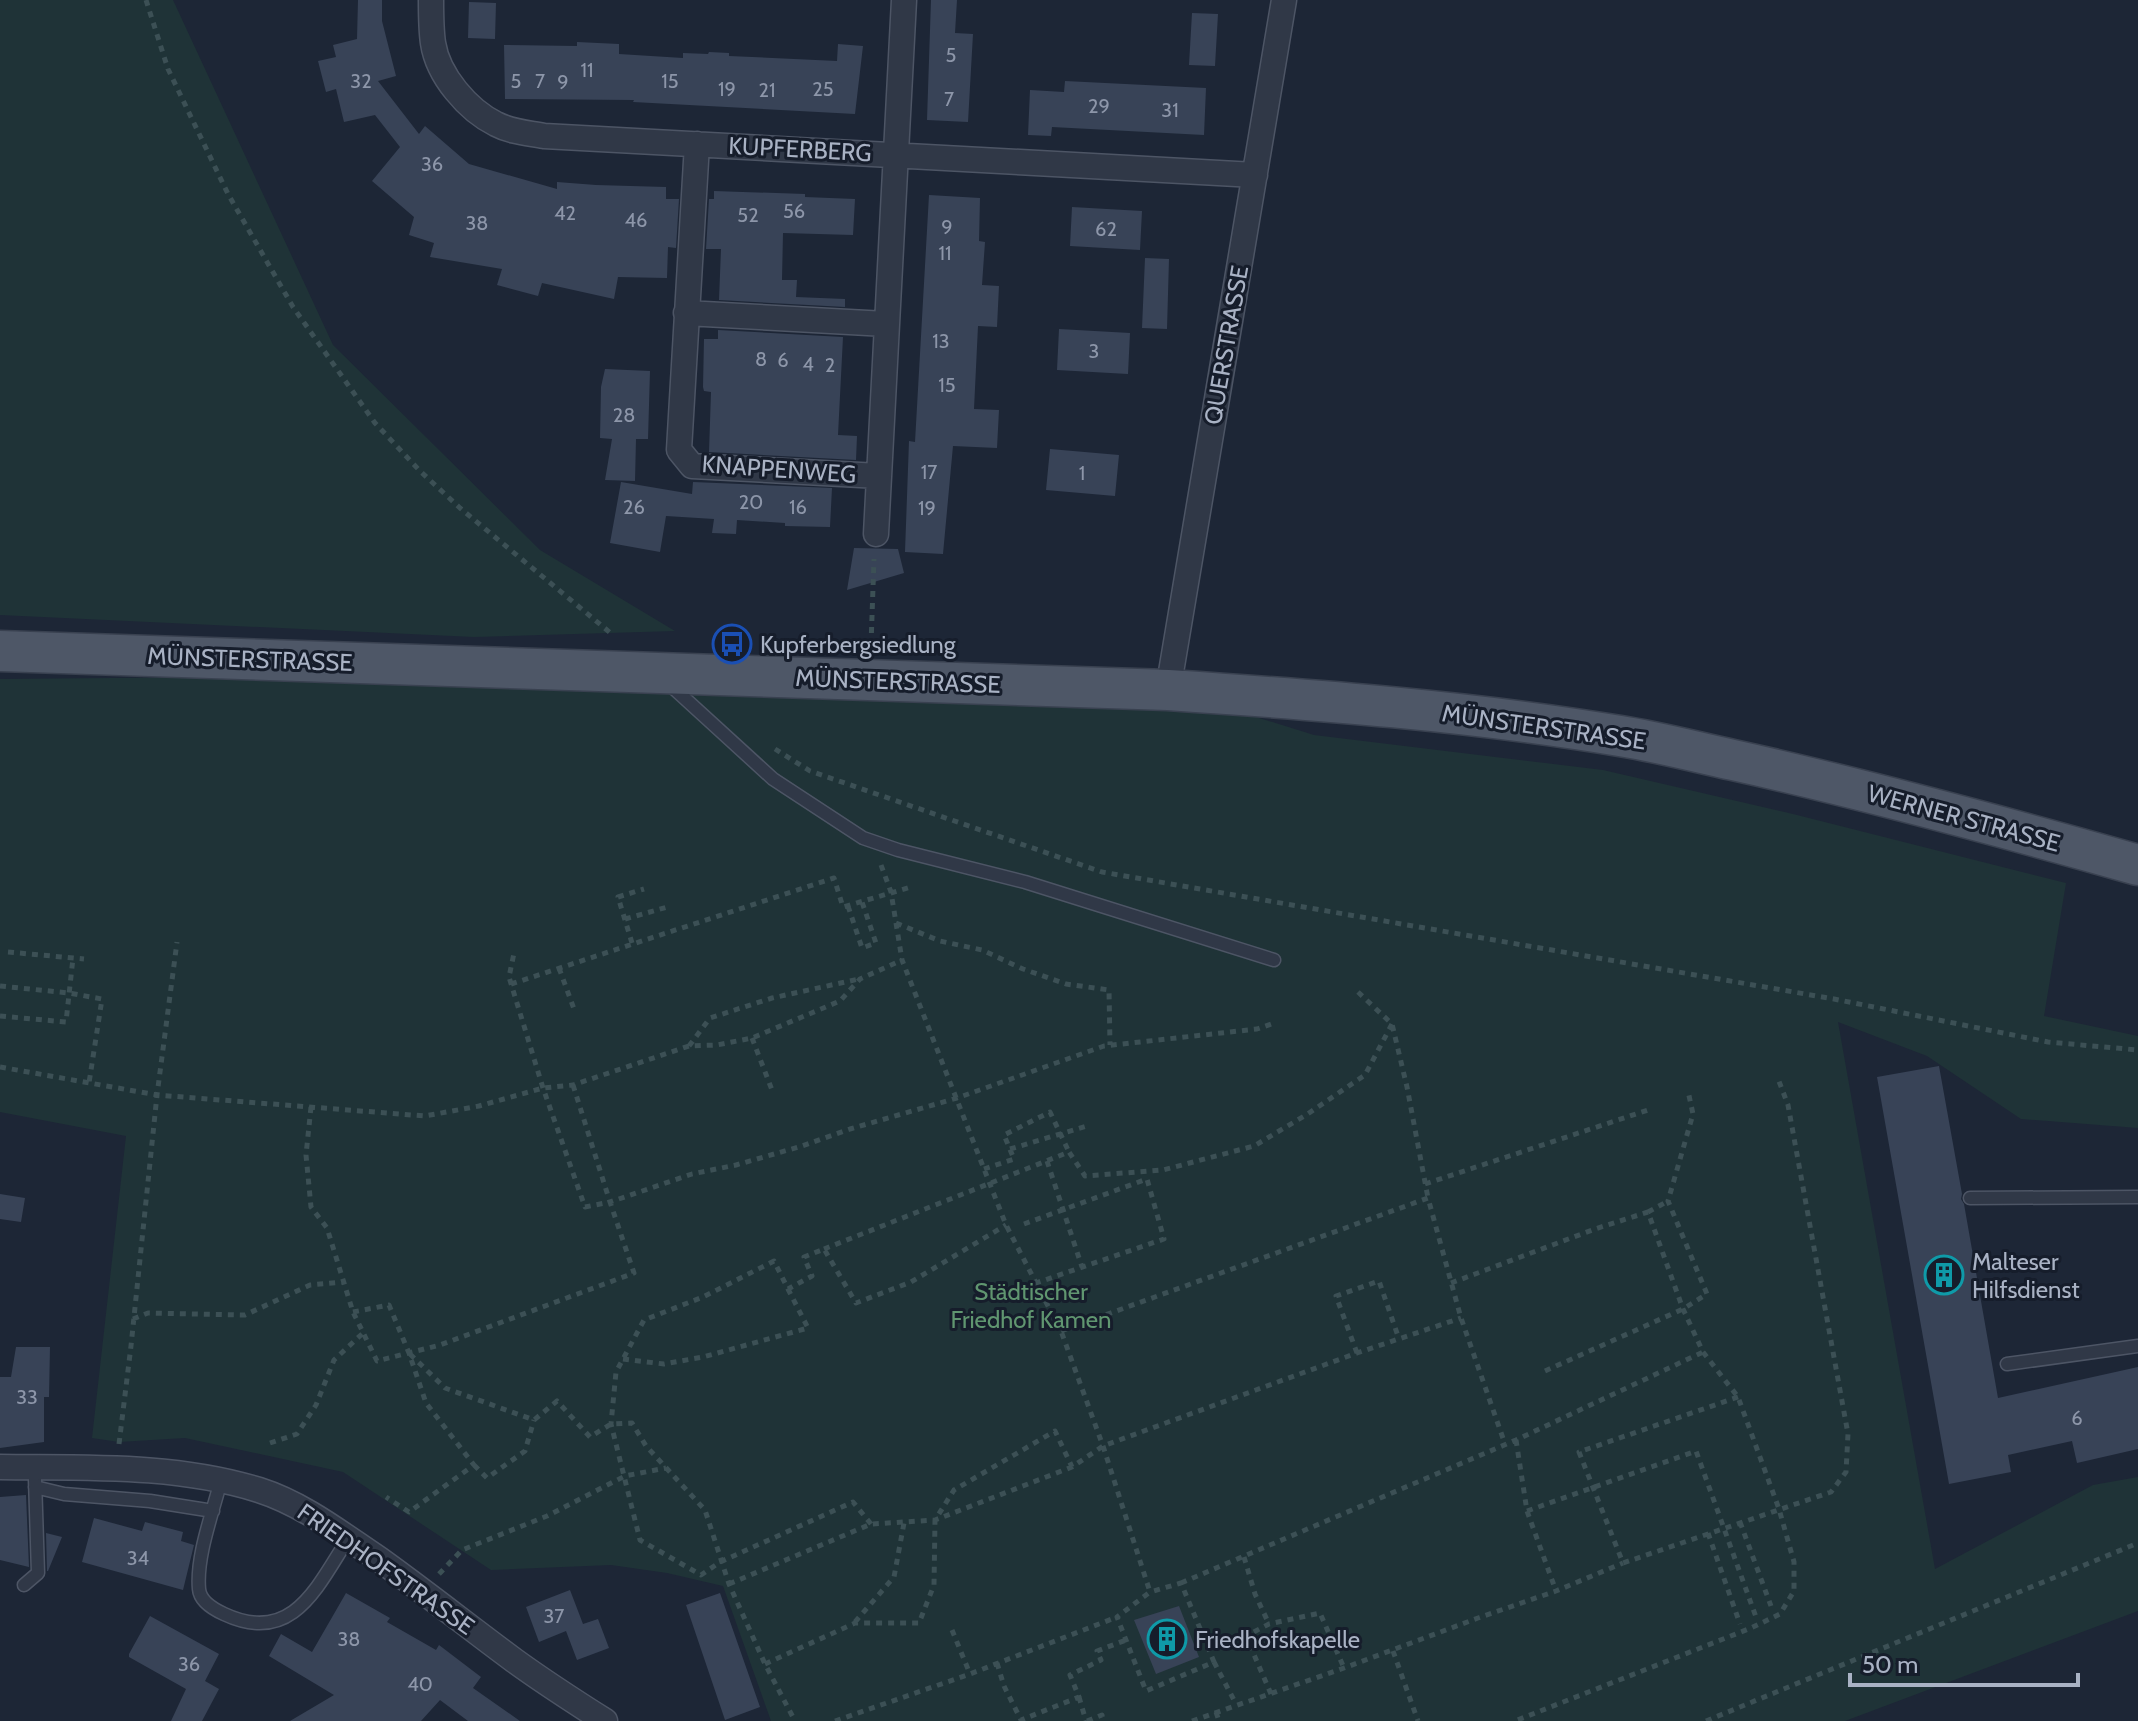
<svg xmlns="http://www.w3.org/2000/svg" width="2138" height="1721" font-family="Cabin,sans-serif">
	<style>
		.green { fill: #1f3337 }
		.building { fill: #384357 }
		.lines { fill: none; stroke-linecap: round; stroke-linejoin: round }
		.service-casing { stroke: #4d5565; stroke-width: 15 }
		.minor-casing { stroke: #4d5565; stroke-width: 27 }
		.primary-casing { stroke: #394150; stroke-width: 43 }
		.path { stroke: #3c5055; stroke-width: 5; stroke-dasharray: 6 6; stroke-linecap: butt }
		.service { stroke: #303847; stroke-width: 12 }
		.minor { stroke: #303847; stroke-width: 24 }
		.primary { stroke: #4e5767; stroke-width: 40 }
		.labels { text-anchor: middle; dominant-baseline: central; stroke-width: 6; stroke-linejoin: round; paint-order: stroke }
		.number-label { font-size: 20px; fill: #8d96a9 }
		.street-label { font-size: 24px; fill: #a9b2c4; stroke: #161d2b }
		.poi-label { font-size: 24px; fill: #a9b2c4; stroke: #161d2b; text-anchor: start }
		.park-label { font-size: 24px; fill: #609670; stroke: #161d2b }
	</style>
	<rect width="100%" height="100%" fill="#1d2636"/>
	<path class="green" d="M0 0H173L333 345 540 550 675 631 474 637 0 615Z
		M480 675 1185 695 1314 735 1603 770 1793 814 2066 883 2044 1016 2138 1036V1128L2021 1119 1927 1056 1838 1022 1935 1569 2093 1485 2138 1477V1611L1845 1721H771L723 1586 667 1573 611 1565 491 1570 343 1472 185 1438 119 1442 92 1438 126 1136 0 1112V679Z"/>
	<path class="building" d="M358 0H382V21L396 76 378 81 419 134 425 126 469 164 557 189V182L596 185 666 187V199H679L676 248 668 247 667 278 618 277 614 299 542 283 538 296 497 285 502 269 430 257 434 243 409 235 414 217 372 181 400 147 375 115 344 122 336 89 326 92 318 61 336 57 333 45 357 39Z
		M931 0H957L955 33 973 34 968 122 927 120Z
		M469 2 496 3 495 39 468 38Z
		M1192 13 1218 14 1215 66 1189 65Z
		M577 42 619 44V54L683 58V53L708 54 709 52 729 53V56L837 61 838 44 863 46 855 114 633 102 634 100 505 99 504 45 577 46Z
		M1065 81 1206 88 1204 135 1052 127 1051 136 1028 135 1030 90 1064 92Z
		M714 191 805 194V197L855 199 853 235 783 233 782 280H797L796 297 845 299V307L719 300 721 249H706L709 199H714Z
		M929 195 980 198 979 241 985 242 982 285 999 286 997 327 978 326 974 409 999 410 997 448 953 446 943 554 905 552 909 441 915 442Z
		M1072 207 1142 211 1140 250 1070 246Z
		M1145 258 1169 259 1167 329 1142 328Z
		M1059 329 1130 333 1128 374 1057 370Z
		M718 330 843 337 838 435 857 436 856 460 709 452 711 392 704 391 703 387 704 339H718Z
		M605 369 650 371 648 439H636L635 481 605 480 612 439 600 438 601 387Z
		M1050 449 1119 455 1115 496 1046 490Z
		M621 482 692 494 693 482 832 488 830 527 785 526V523L737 520 736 534 712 533 714 519 666 516 660 552 610 543Z
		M854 548 898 549 904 573 847 590Z
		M1939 1066 1962 1194 1961 1199 1964 1204 1998 1398 2138 1367V1449L2077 1463 2072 1441 2008 1455 2011 1472 1949 1484 1877 1077Z
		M0 1194 25 1198 21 1222 0 1219Z
		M16 1347H50L49 1397H44V1442L0 1448V1377H11Z
		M26 1495 29 1567 0 1560V1497Z
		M94 1518 142 1531 145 1522 183 1532 181 1541 194 1545 183 1590 82 1562Z
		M46 1533 62 1537 48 1571H47Z
		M570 1590 583 1624 598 1619 609 1648 577 1660 566 1631 539 1642 526 1607Z
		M346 1593 390 1618 387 1622 436 1650 439 1645 481 1677 473 1688 520 1721H468L440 1700 421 1721H290L334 1695 269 1656 281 1634 312 1652Z
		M720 1593 760 1707 725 1720 686 1605Z
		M1179 1606 1199 1657 1156 1674 1134 1620Z
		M150 1616 219 1654 205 1681 219 1689 202 1721H171L186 1689 129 1657V1654Z"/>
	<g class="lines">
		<g class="service-casing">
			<path id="service" d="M669 684 773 779 863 838 898 850 1025 882 1274 960
				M1970 1198 2138 1197
				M2007 1364 2138 1346
				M221 1480C213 1512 196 1556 199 1589 200 1601 213 1609 224 1614 292 1646 317 1587 348 1539
				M35 1487 64 1494 150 1501 213 1511
				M24 1585 38 1573 35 1479"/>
		</g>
		<g class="minor-casing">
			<path id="minor" d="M431 0C431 14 431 29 433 43 438 76 468 110 496 124 511 132 528 133 544 136L1255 175
				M697 144 679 450 692 466 879 476
				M686 313 886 324
				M876 534 904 0
				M1168 690 1284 0
				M0 1467C86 1468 176 1464 259 1490 303 1504 340 1533 379 1559 425 1592 469 1627 515 1661 544 1682 575 1702 605 1721"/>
		</g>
		<g class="primary-casing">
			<path id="primary" d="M0 651 1168 690C1319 700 1470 711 1620 736 1658 742 1696 752 1733 760 1869 790 2004 827 2138 865"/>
		</g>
		<path class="path" d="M146 0 168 69 228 194 293 307 375 423 420 471 460 508 613 635
			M871 645 874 559
			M775 749 810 771 1102 872 1834 999 2048 1042 2138 1050
			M881 865 891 892 902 960 1006 1225 1061 1331 1103 1446 1150 1592 1117 1617 1146 1691 1214 1662 1181 1583 1150 1592
			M848 906 862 948 876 943 862 902
			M625 919 671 906
			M896 923 940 941 982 950 1023 969 1066 984 1109 990 1110 1045
			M632 943 618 897 644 889
			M8 952 84 959
			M559 968 574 1009
			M511 984 834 878 843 907 911 887
			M0 986 69 993 102 999 89 1083
			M1358 992 1392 1024 1407 1087 1428 1198
			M0 1016 66 1022 73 958
			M752 1038 772 1090
			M689 1046 710 1018 772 998 859 979
			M0 1067 157 1095 425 1116 479 1106 543 1088 573 1085 689 1046 717 1045 752 1038 840 1001 860 979 902 960
			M573 1085 610 1202 692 1174 736 1165 802 1146 850 1129 957 1098 1104 1046 1257 1029 1274 1023
			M311 1107 306 1155 311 1207 327 1228 353 1312 377 1361 440 1345 634 1273 610 1202 585 1207 543 1088 509 977 514 953
			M1010 1149 1087 1126
			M1047 1161 1082 1267
			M984 1169 1014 1159 1004 1135 1050 1112 1069 1152
			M1425 1184 1651 1109
			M1648 1212 1668 1201
			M1024 1224 1147 1179 1164 1239 1036 1283
			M824 1249 1069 1152 1085 1176 1163 1170 1254 1146 1306 1115 1365 1075 1392 1024
			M1451 1283 1595 1229 1648 1212 1683 1309 1703 1352 1738 1397 1779 1509 1794 1562V1591L1780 1614 1751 1628 1515 1721
			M353 1312 389 1305 409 1353 426 1403 474 1465 409 1512 386 1497
			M133 1319 148 1313 245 1315 310 1285 343 1282
			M1061 1331 1428 1198 1461 1318 1505 1444
			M1357 1353 1336 1296 1379 1281 1399 1339
			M410 1354 445 1388 534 1420 557 1401 590 1437 611 1424 632 1423 646 1446 705 1510 729 1584 765 1664 795 1721
			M623 1359 664 1364 703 1357 808 1328 788 1289
			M1545 1371 1683 1309 1707 1294 1668 1201 1693 1114 1688 1091
			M1738 1397 1579 1452 1623 1563 1831 1492 1846 1472 1848 1434 1788 1105 1777 1076
			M1516 1440 1527 1511 1556 1591
			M270 1443 297 1434 316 1405 334 1360 362 1334
			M119 1444 131 1346 157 1095 177 942
			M474 1465 487 1478 525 1451 534 1420
			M1527 1511 1696 1451 1756 1617
			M1740 1522 1771 1606
			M871 1524 853 1502 720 1562 701 1575 640 1540 611 1424 616 1372 644 1320 703 1297 774 1261 788 1289 812 1276 804 1257 824 1249 856 1303 911 1282 1006 1225
			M1708 1533 1740 1624
			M1244 1557 1255 1594 1269 1624
			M439 1574 462 1550 547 1516 625 1476 666 1468
			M1181 1583 1516 1440 1703 1352
			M729 1584 871 1524 935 1520 1072 1467 1103 1446 1357 1353 1461 1318
			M855 1622 894 1577 904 1523
			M952 1630 970 1674
			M1393 1651 1418 1721
			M1214 1662 1236 1704
			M997 1663 1004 1686 1021 1720 1079 1697 1070 1675 1101 1660 1097 1651 1126 1640
			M765 1664 855 1623H919L934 1585 935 1520 954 1490 1055 1431 1072 1467
			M1271 1694 1246 1636 1269 1624 1320 1613 1344 1668
			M1079 1697 1086 1721
			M1216 1712 1219 1721
			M835 1721 970 1674 1117 1617
			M1087 1721 1102 1715 1103 1721
			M1192 1721 1344 1668 1478 1618 1556 1591 1623 1563
			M1706 1721 2138 1543"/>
		<use href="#service" class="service"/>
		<use href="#minor" class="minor"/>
		<use href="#primary" class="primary"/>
	</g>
	<defs>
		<g id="bus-ring" transform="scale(2)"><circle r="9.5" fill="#161d2b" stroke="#1a4fb4" stroke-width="1.5"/><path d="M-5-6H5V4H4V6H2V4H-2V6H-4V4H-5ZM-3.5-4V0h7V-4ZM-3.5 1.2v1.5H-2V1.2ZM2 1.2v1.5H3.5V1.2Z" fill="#1a4fb4"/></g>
		<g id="building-ring" transform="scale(2)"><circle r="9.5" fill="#161d2b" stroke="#0f9aa8" stroke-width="1.5"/><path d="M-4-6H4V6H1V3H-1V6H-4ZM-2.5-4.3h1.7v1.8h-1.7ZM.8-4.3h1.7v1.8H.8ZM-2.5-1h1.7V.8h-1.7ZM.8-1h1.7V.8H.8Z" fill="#0f9aa8"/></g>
	</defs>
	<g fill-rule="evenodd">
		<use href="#bus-ring" x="732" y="644"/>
		<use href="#building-ring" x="1944" y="1275"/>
		<use href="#building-ring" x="1167" y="1639"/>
	</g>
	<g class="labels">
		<g class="number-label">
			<text x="951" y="55">5</text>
			<text x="587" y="70">11</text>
			<text x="361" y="81">32</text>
			<text x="516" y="81">5</text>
			<text x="540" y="81">7</text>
			<text x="670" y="81">15</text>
			<text x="563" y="82">9</text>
			<text x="727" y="89">19</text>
			<text x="823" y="89">25</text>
			<text x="767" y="90">21</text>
			<text x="949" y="99">7</text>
			<text x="1099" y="106">29</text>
			<text x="1170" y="110">31</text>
			<text x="432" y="164">36</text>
			<text x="794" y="211">56</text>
			<text x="565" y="213">42</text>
			<text x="748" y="215">52</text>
			<text x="636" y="220">46</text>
			<text x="477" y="223">38</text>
			<text x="947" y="227">9</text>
			<text x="1106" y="229">62</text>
			<text x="945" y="253">11</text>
			<text x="941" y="341">13</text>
			<text x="1094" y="351">3</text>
			<text x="761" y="359">8</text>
			<text x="783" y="360">6</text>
			<text x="808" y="364">4</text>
			<text x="830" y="365">2</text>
			<text x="947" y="385">15</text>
			<text x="624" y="415">28</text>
			<text x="929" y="472">17</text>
			<text x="1082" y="473">1</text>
			<text x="751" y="502">20</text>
			<text x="634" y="507">26</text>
			<text x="798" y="507">16</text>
			<text x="927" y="508">19</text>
			<text x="27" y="1397">33</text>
			<text x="2077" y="1418">6</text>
			<text x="138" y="1558">34</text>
			<text x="554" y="1616">37</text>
			<text x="349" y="1639">38</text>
			<text x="189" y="1664">36</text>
			<text x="420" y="1684">40</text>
		</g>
		<g class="street-label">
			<text transform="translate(800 149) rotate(3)">KUPFERBERG</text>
			<text transform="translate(1226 345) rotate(-80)">QUERSTRASSE</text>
			<text transform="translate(779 469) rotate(4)">KNAPPENWEG</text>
			<text transform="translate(250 659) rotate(2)">MÜNSTERSTRASSE</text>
			<text transform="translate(898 681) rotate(2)">MÜNSTERSTRASSE</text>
			<text transform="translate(1544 727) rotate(8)">MÜNSTERSTRASSE</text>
			<text transform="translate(1964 818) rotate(15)">WERNER STRASSE</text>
			<text transform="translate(386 1569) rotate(35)">FRIEDHOFSTRASSE</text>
		</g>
		<g class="poi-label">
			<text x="760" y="644">Kupferbergsiedlung</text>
			<text x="1972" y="1261">Malteser<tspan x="1972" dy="28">Hilfsdienst</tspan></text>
			<text x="1195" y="1639">Friedhofskapelle</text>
		</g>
		<g class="park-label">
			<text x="1031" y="1291">Städtischer<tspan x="1031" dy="28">Friedhof Kamen</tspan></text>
		</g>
	</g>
	<path d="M1850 1673v12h228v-12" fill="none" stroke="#a9b2c4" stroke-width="4"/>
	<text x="1862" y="1673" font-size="24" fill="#a9b2c4" stroke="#161d2b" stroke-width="6" paint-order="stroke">50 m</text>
</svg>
